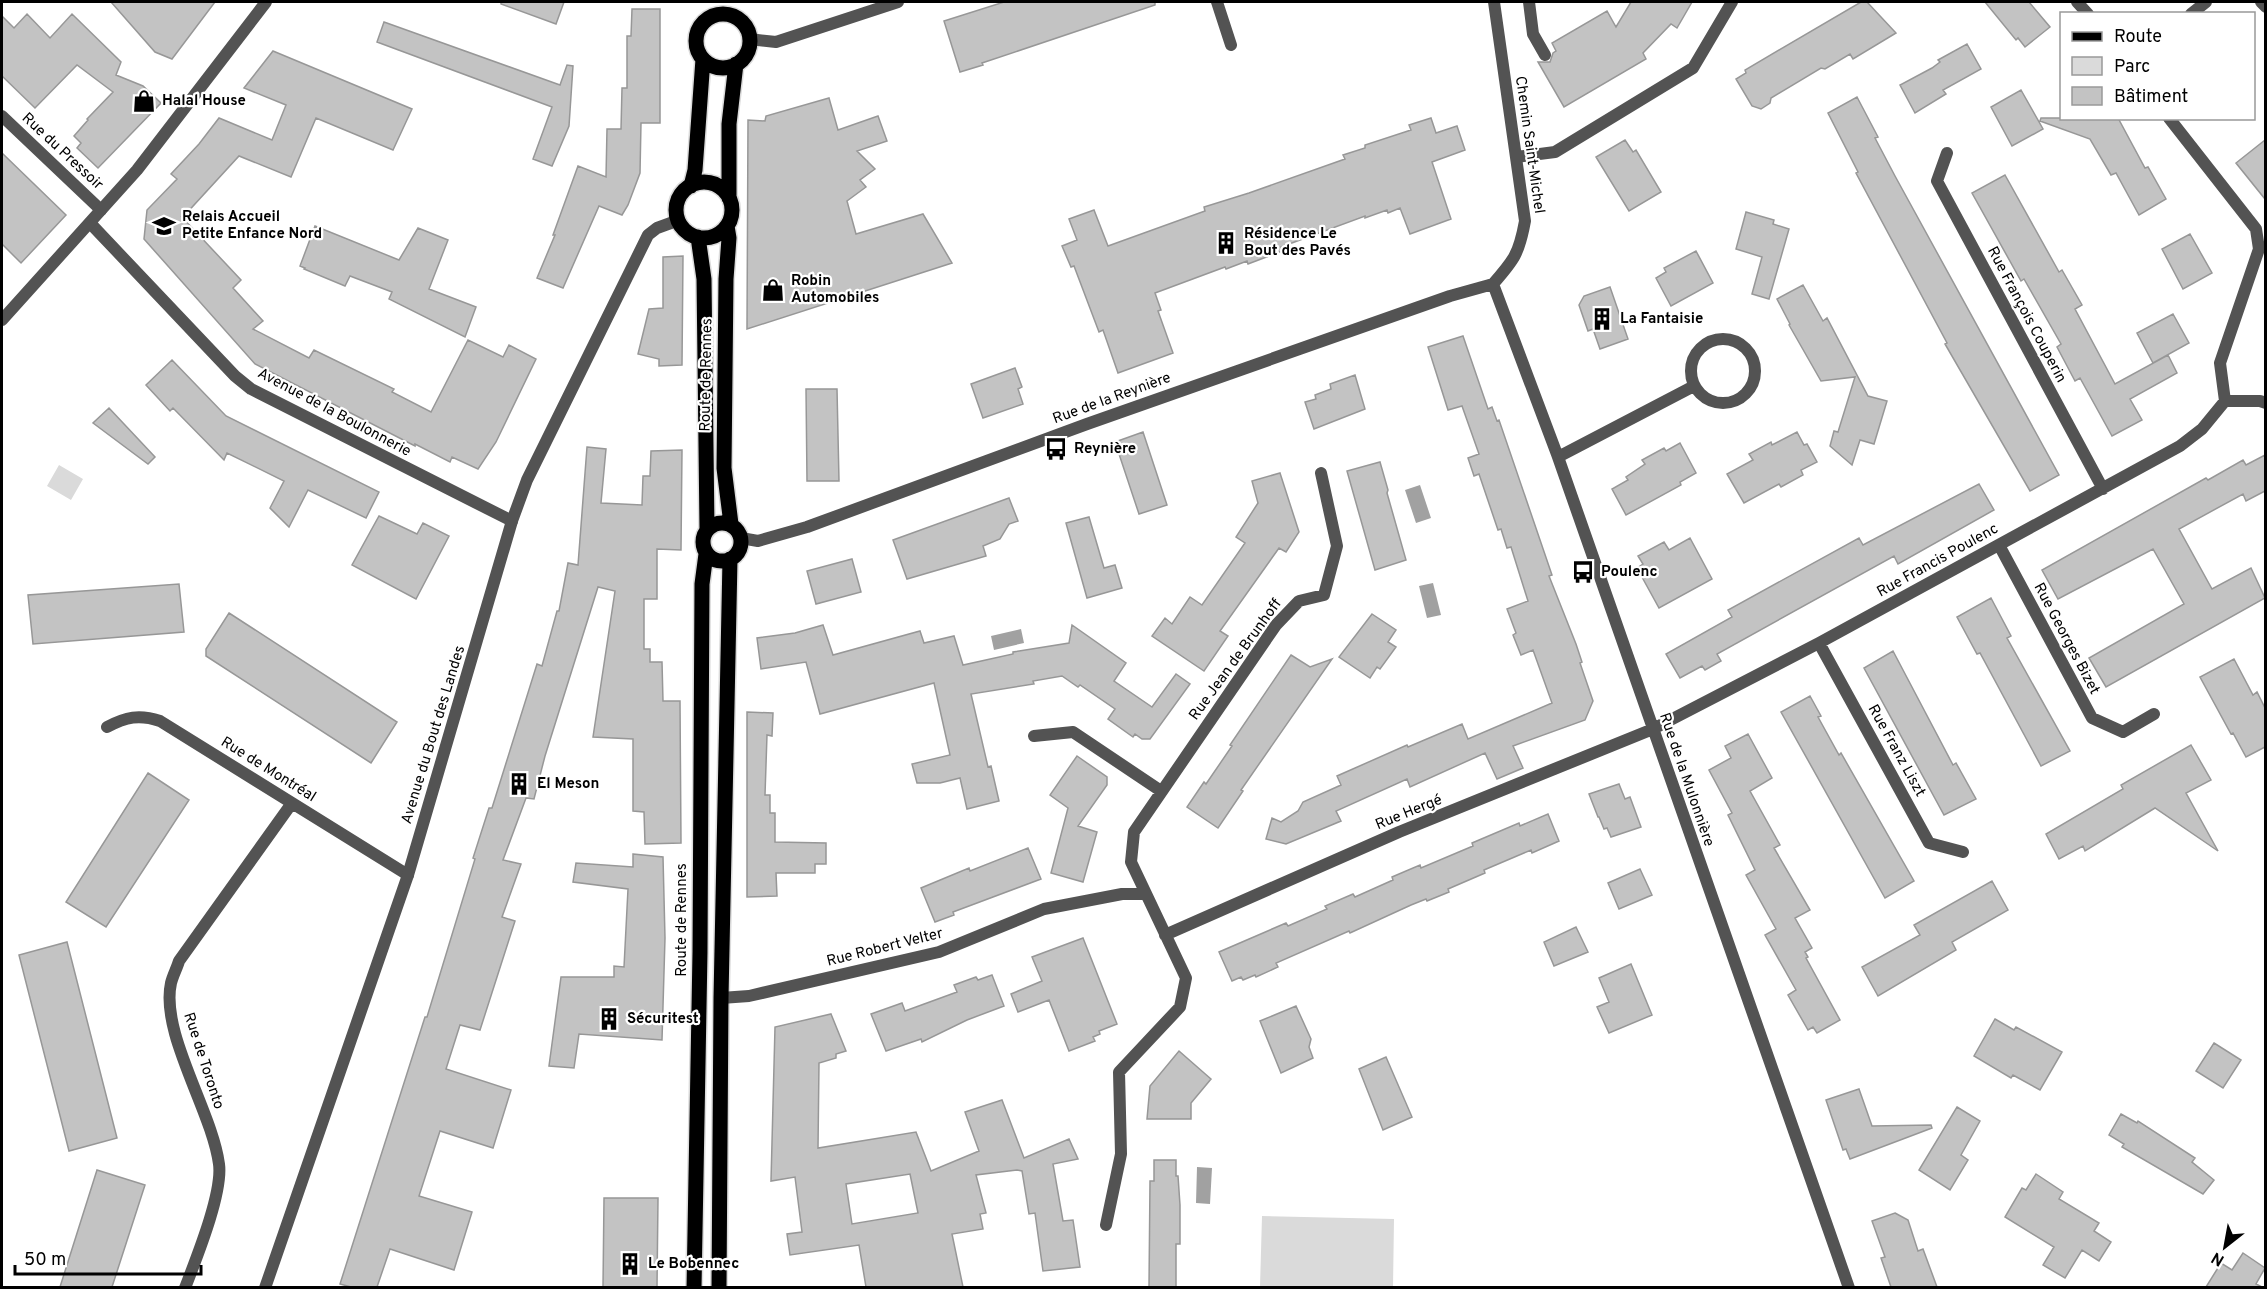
<svg xmlns="http://www.w3.org/2000/svg" width="2267" height="1289" font-family="Overpass,sans-serif">
	<style>
		.green { fill: #dadada }
		.water { fill: #a1a1a1 }
		.building { fill: #c3c3c3; stroke: #979797; stroke-width: 1.5; fill-rule: evenodd }
		.lines { fill: none; stroke-linecap: round; stroke-linejoin: round }
		.primary-casing { stroke: #dbdbdb; stroke-width: 18 }
		.service { stroke: #535353; stroke-width: 12 }
		.minor { stroke: #535353; stroke-width: 12 }
		.tertiary { stroke: #535353; stroke-width: 12 }
		.primary { stroke: #000; stroke-width: 15 }
		.labels { text-anchor: middle; dominant-baseline: central; stroke-width: 4.5; stroke-linejoin: round; paint-order: stroke }
		.poi-label { font-size: 15px; font-weight: bold; fill: #000; stroke: #fff; text-anchor: start }
		.street-label { font-size: 15px; fill: #000; stroke: #fff }
	</style>
	<rect width="100%" height="100%" fill="#fff"/>
	<path class="green" d="M59 465 83 479 71 500 47 486Z
		M1262 1216 1394 1219 1393 1287H1260Z"/>
	<path class="water" d="M1420 485 1431 518 1416 523 1405 490Z
		M1433 583 1441 615 1427 618 1419 586Z
		M1021 629 1024 643 994 650 991 636Z
		M1197 1167 1212 1168 1210 1204 1196 1203Z"/>
	<path class="building" d="M111 2H215L172 59 155 52Z
		M501 2H564L556 24 501 4Z
		M1004 2H1155V5L982 63 983 65 960 72 944 21Z
		M1631 2H1692L1677 28 1671 24 1643 53 1646 59 1564 107 1538 62H1550L1553 53 1556 51 1552 43 1607 11 1616 27Z
		M1861 2H1867L1896 33 1853 59 1850 54 1825 69 1821 68 1771 98 1770 103 1761 109 1752 106 1736 79 1746 73 1745 70Z
		M1985 2H2029L2050 27 2025 47 2018 38 2016 40Z
		M632 9H660V123H641L640 173 628 205 622 215 599 206 563 288 537 278 555 235H553L578 166 606 177 607 129H621L622 88H627V36H631Z
		M27 14 50 38 72 14 121 62 116 75 143 86 161 103 98 168 77 148 81 143 74 136 88 120 87 119 113 92 77 65 35 108 2 76V16L14 28Z
		M384 22 560 85 567 65 573 66 569 126 552 166 533 159 552 107 377 42Z
		M1967 44 1981 69 1943 90 1946 94 1915 113 1900 85 1932 68 1940 62 1938 60Z
		M273 51 412 109 393 150 316 118 291 177 239 156 183 217 181 216 241 280 233 288 263 321 253 329 309 358 314 350 394 389 392 392 431 412 468 340 503 357 509 345 536 359 496 442 478 469 452 457 450 462 415 444V446L255 364 144 239 147 210 177 179 171 174 199 144 219 118 272 140 286 105 244 88Z
		M2021 90 2043 129 2012 146 1991 107Z
		M1857 97 1878 137 1875 138 1895 176 2059 475 2030 491 1945 344 1947 343 1856 173 1858 172 1828 113Z
		M829 98 838 130 878 116 887 141 857 151 875 169 860 180 866 187 847 201 856 234 923 214 952 263 747 329 748 120 765 121 766 116Z
		M1431 118 1436 133 1457 126 1465 150 1432 162 1451 219 1410 234 1400 208 1388 213 1387 210 1365 218V216L1281 247 1282 251 1248 264 1247 261 1226 269 1225 267 1155 293 1161 310 1158 311 1173 353 1118 373 1103 330 1099 332 1074 266 1071 267 1062 246 1077 240 1069 219 1094 210 1108 246 1205 211 1204 207 1249 193 1345 159 1343 155 1365 148V145L1411 130 1409 125Z
		M2041 118H2118L2145 168 2148 167 2166 199 2139 215 2116 173 2111 175 2090 139 2040 121Z
		M1625 140 1633 152 1636 150 1661 192 1629 211 1596 157Z
		M2265 140V199L2236 163Z
		M2 153 66 215 21 263 2 244Z
		M2005 175 2059 272 2062 270 2082 305 2075 309 2115 384 2168 355 2177 373 2130 399 2142 420 2112 436 2080 378 2075 381 2057 347 2061 344 2024 279 2021 281 1972 193Z
		M1746 212 1774 220 1773 224 1789 229 1769 299 1752 294 1762 257 1736 249Z
		M315 226 399 260 418 228 448 240 429 289 476 307 465 337 389 299 392 292 350 276 345 286 304 269 305 268 300 266Z
		M2190 234 2212 273 2183 289 2162 249Z
		M1696 251 1713 283 1671 306 1656 278 1666 272 1664 268Z
		M683 256 682 365 659 366V359L638 354 649 309 663 308V257Z
		M1803 285 1823 321 1827 318 1868 396 1887 401 1874 444 1860 440 1852 465 1830 446 1834 431 1838 432 1855 377 1821 381 1789 325 1790 324 1777 299Z
		M1610 287 1628 339 1600 349 1593 329 1588 331 1579 305 1584 296Z
		M2173 314 2189 343 2153 363 2137 333Z
		M1463 336 1488 409 1492 407 1497 421 1499 420 1552 575 1549 576 1576 644 1582 662 1580 663 1593 701 1585 720 1513 746 1523 768 1497 779 1485 753 1410 787 1407 779 1336 811 1341 821 1286 844 1266 839 1272 818 1281 822 1298 811 1303 802 1341 785 1337 776 1407 745 1408 747 1462 724 1468 739 1552 703 1533 650 1521 655 1513 635 1516 633 1507 609 1528 601 1511 547 1507 548 1501 529 1498 530 1479 474 1474 476 1468 458 1479 454 1462 406 1448 410 1428 347Z
		M172 360 226 416 379 492 366 518 308 490 289 527 270 508 284 481 227 453 224 460 173 408 170 411 146 385Z
		M1015 368 1022 387 1018 389 1023 404 983 418 971 384Z
		M1355 375 1365 409 1314 429 1305 402 1316 399 1315 395 1331 389 1330 384Z
		M806 389H837L839 481H807Z
		M109 408 155 457 148 464 93 423Z
		M1143 432 1167 505 1139 514 1115 442Z
		M1797 432 1804 445 1807 444 1817 462 1801 470 1803 475 1781 487 1779 484 1744 503 1727 474 1753 460 1749 454 1771 442 1772 445Z
		M1680 443 1696 473 1680 482 1681 485 1626 515 1612 489 1628 480 1626 477 1645 464 1642 460 1664 448 1666 451Z
		M587 447 606 449 601 503 642 505 643 476H650L651 451 682 450 681 550 657 549V599H644V649H650V662H662L663 701H680L681 843 645 844 644 812 633 811V739L593 737 615 591 598 587 545 756 534 799 526 798 503 860 521 864 502 917 515 921 480 1030 460 1025 446 1069 511 1090 493 1148 440 1131 419 1196 472 1212 454 1270 390 1249 377 1287H351L340 1284 425 1017H427L475 859 473 858 489 808H492L537 664 542 666 557 611H559L568 563 578 565Z
		M2265 455V491L2246 501 2243 494 2179 529 2212 589 2251 568 2265 598 2106 687 2089 658 2184 604 2153 549 2058 599 2042 570 2206 478 2208 480 2243 460 2246 465Z
		M1380 462 1388 490 1387 493 1406 560 1375 570 1347 471Z
		M1280 473 1299 532 1286 552 1279 548 1220 631 1228 636 1204 671 1152 636 1165 618 1172 624 1190 597 1202 605 1245 543 1236 537 1258 503 1252 481Z
		M1979 484 1994 510 1898 564 1894 556 1717 654 1721 661 1705 670 1702 666 1680 678 1666 654 1732 617 1728 610 1859 538 1863 545Z
		M1009 498 1018 521 1009 524 1000 539 983 546 986 556 907 579 893 540Z
		M379 516 417 534 423 523 449 536 416 599 352 565Z
		M1089 517 1104 568 1115 565 1122 588 1087 598 1066 523Z
		M1690 538 1712 579 1659 608 1637 568 1643 564 1638 556 1664 542 1669 550Z
		M852 559 861 592 816 604 807 571Z
		M179 584 184 632 33 644 28 595Z
		M1991 598 2011 636 2007 638 2070 751 2041 766 1980 653 1977 654 1957 617Z
		M229 613 397 722 371 763 206 656V649Z
		M1372 614 1396 630 1388 642 1396 647 1380 669 1377 667 1370 678 1339 657Z
		M823 625 833 655 920 631 924 643 954 636 963 665 1013 654V652L1069 643 1072 625 1126 663 1114 681 1152 707 1176 674 1190 684 1150 739H1142L1135 734 1133 737 1108 719 1115 709 1080 685 1078 687 1062 676 1033 681 1034 684 971 694 988 767 991 766 999 801 967 809 960 778 940 783H917L912 764 950 755 934 683 820 714 806 662 761 669 757 638 795 633Z
		M1893 651 1953 765 1956 763 1976 799 1944 815 1864 668Z
		M1291 655 1310 667 1332 659 1241 790 1243 791 1218 828 1187 807 1204 782 1206 784 1232 746 1230 745Z
		M2234 659 2253 695 2257 692 2265 708V747L2246 757 2233 733 2231 734 2200 677Z
		M1810 696 1821 716 1818 717 1839 755 1841 753 1914 881 1885 898 1781 712Z
		M747 712 773 713 772 736 767 735 765 795H770V813H775V842L826 843V864H815V873H776L777 896 747 897Z
		M1748 734 1772 778 1750 791 1780 845 1774 848 1810 910 1795 918 1812 948 1805 952 1808 957 1806 958 1840 1020 1817 1033 1813 1027 1808 1030 1788 995 1796 990 1765 935 1776 929 1746 875 1755 870 1728 815 1732 813 1709 770 1731 758 1725 746Z
		M2191 745 2211 780 2186 793 2218 851 2155 808 2085 851 2083 846 2059 859 2046 834 2123 789 2121 785Z
		M1077 756 1107 777V785L1078 826 1097 832 1083 882 1051 873 1068 808 1050 795Z
		M148 773 189 800 106 927 66 902Z
		M1619 784 1625 799 1630 797 1641 827 1611 837 1607 828 1604 829 1599 817H1598L1589 794Z
		M1548 814 1559 841 1532 853 1531 850 1484 870 1485 873 1448 889 1449 892 1427 901 1426 899 1411 905 1350 933 1349 931 1276 963 1278 967 1256 977 1255 975 1243 980 1241 977 1232 981 1219 952 1286 923 1288 926 1327 909 1325 906 1353 894 1355 897 1393 880 1392 877 1420 865 1421 868 1473 846 1472 843 1519 823 1520 826Z
		M1028 848 1041 879 953 912 954 915 935 922 921 888 969 868 970 871Z
		M633 854 663 857 665 938 662 1040 579 1034 574 1068 549 1066 561 977H614V966L624 967 628 889 573 882 576 863 633 867Z
		M1640 869 1652 895 1619 909 1608 883Z
		M1992 881 2008 910 1952 942 1956 950 1878 996 1862 967 1920 935 1914 925Z
		M1576 927 1588 952 1554 966 1544 942Z
		M1083 938 1117 1024 1099 1031 1100 1034 1093 1037 1095 1041 1069 1051 1049 1000 1018 1012 1011 994 1042 981 1032 957Z
		M67 942 117 1138 69 1151 19 955Z
		M1631 964 1652 1015 1609 1033 1597 1007 1609 1002 1599 978Z
		M992 975 1004 1006 967 1020 922 1042 921 1039 886 1051 871 1014 902 1003 905 1011 957 992 954 985 976 977 978 980Z
		M1296 1006 1311 1039 1309 1047 1313 1058 1281 1073 1260 1021Z
		M831 1014 846 1051 836 1054V1058L819 1063 818 1148 916 1132 931 1171 979 1151 965 1112 1002 1100 1024 1158 1069 1139 1078 1159 1053 1164 1063 1221 1073 1220 1080 1267 1043 1271 1035 1213 1029 1214 1022 1171 1017 1170 976 1175 986 1213 980 1214 983 1229 952 1234 963 1287H866L859 1245 790 1255 787 1234 802 1232 795 1177 771 1181 775 1027ZM910 1174 918 1213 852 1224 846 1184Z
		M1995 1019 2014 1030 2016 1027 2062 1052 2040 1090 2013 1075 2011 1078 1974 1056Z
		M2214 1043 2241 1060 2223 1088 2196 1071Z
		M1179 1051 1211 1079 1191 1103V1119H1147L1150 1086Z
		M1386 1057 1412 1117 1383 1130 1359 1069Z
		M1859 1089 1872 1126 1931 1125 1932 1128 1850 1159 1846 1149 1843 1150 1826 1100Z
		M1957 1107 1980 1121 1961 1155 1968 1160 1950 1190 1919 1170Z
		M2121 1114 2137 1123 2138 1121 2195 1158 2192 1162 2214 1180 2203 1194 2122 1147 2124 1144 2109 1135Z
		M1154 1160H1176V1176H1178L1180 1205V1244H1176V1287H1149L1150 1181H1154Z
		M97 1170 145 1185 112 1287H60Z
		M2036 1174 2063 1192 2059 1199 2099 1223 2094 1231 2111 1242 2099 1261 2082 1250 2065 1278 2043 1265 2054 1247 2005 1217 2022 1188 2026 1190Z
		M604 1198H658L657 1287H603Z
		M1895 1213 1908 1220 1918 1251 1923 1249 1937 1287H1891L1881 1258 1885 1257 1872 1221Z
		M2243 1253 2265 1268 2256 1284 2262 1287H2206L2221 1263 2232 1270Z"/>
	<g class="lines">
		<g class="primary-casing">
			<path id="primary" d="M696 41a27 27 0 1 1 54 0a27 27 0 1 1-54 0Z
				M676 210a28 28 0 1 1 56 0a28 28 0 1 1-56 0Z
				M691 186 695 170 703 59
				M729 198V124L736 64
				M727 226 729 238 726 279 724 468 731 524
				M698 237 704 279 707 529
				M703 542a19 19 0 1 1 38 0a19 19 0 1 1-38 0Z
				M694 1288 700 952 702 584 706 554
				M719 1288 721 998 730 559"/>
		</g>
		<path class="service" d="M1217 2 1231 45
			M1529 2 1533 34 1545 55"/>
		<path class="minor" d="M2077 2 2088 14
			M2261 2 2266 7
			M2191 14 2206 2
			M749 39 776 42 898 2
			M2 116 101 210
			M2169 118 2256 229 2259 249 2220 363 2225 401
			M1947 153 1937 181 2103 489
			M1516 157 1555 152 1693 68 1732 2
			M90 223 235 376 251 389 512 521
			M1493 284 1558 457 1849 1288
			M1493 284C1514 260 1519 254 1525 221L1494 2
			M1691 371a32 32 0 1 1 64 0a32 32 0 1 1-64 0Z
			M2225 401H2260L2266 403
			M1558 457 1694 386
			M741 538 758 541 807 527 1087 424 1450 296 1493 284
			M1999 545 2092 718 2123 732 2154 714
			M1819 643 1929 843 1963 852
			M107 727C126 717 139 714 160 721L408 875
			M1034 736 1073 732 1161 791
			M1165 935 1399 832 1653 729 1819 643 2180 446 2202 429 2225 401
			M721 998 749 996 939 952 1044 909 1122 894H1145
			M1106 1225 1121 1154 1119 1072 1180 1007 1186 978 1131 862 1134 832 1276 625 1299 601 1324 595 1337 546 1321 473
			M185 1288C196 1259 223 1193 219 1164 212 1111 160 1033 171 983 173 975 177 968 179 961L292 803"/>
		<path class="tertiary" d="M2 320 137 170 266 2
			M265 1288 408 875 512 521 527 480 648 235 657 228 679 220"/>
		<use href="#primary" class="primary"/>
	</g>
	<defs>
		<g id="shop-bare" transform="scale(1.8)"><path d="M-5-2.5h2.3a2.7 3.5 0 0 1 5.4 0H5L5.5 6h-11ZM-1.5-2.5h3a1.5 2.3 0 0 0-3 0Z" fill="#000" stroke="#fff" stroke-width="2.5" paint-order="stroke"/></g>
		<g id="school-bare" transform="scale(1.8)"><path d="M0-5L7-2L0 1L-7-2ZM-4 1L0 2.5L4 1V4Q0 6-4 4Z" fill="#000" stroke="#fff" stroke-width="2.5" paint-order="stroke"/></g>
		<g id="building-bare" transform="scale(1.8)"><path d="M-4-6H4V6H1V3H-1V6H-4ZM-2.5-4.3h1.7v1.8h-1.7ZM.8-4.3h1.7v1.8H.8ZM-2.5-1h1.7V.8h-1.7ZM.8-1h1.7V.8H.8Z" fill="#000" stroke="#fff" stroke-width="2.5" paint-order="stroke"/></g>
		<g id="bus-bare" transform="scale(1.8)"><path d="M-5-6H5V4H4V6H2V4H-2V6H-4V4H-5ZM-3.5-4V0h7V-4ZM-3.5 1.2v1.5H-2V1.2ZM2 1.2v1.5H3.5V1.2Z" fill="#000" stroke="#fff" stroke-width="2.5" paint-order="stroke"/></g>
	</defs>
	<g fill-rule="evenodd">
		<use href="#shop-bare" x="144" y="101"/>
		<use href="#school-bare" x="164" y="226"/>
		<use href="#building-bare" x="1226" y="243"/>
		<use href="#shop-bare" x="773" y="290"/>
		<use href="#building-bare" x="1602" y="319"/>
		<use href="#bus-bare" x="1056" y="449"/>
		<use href="#bus-bare" x="1583" y="572"/>
		<use href="#building-bare" x="519" y="784"/>
		<use href="#building-bare" x="609" y="1019"/>
		<use href="#building-bare" x="630" y="1264"/>
	</g>
	<g class="labels">
		<g class="poi-label">
			<text x="162" y="101">Halal House</text>
			<text x="182" y="217">Relais Accueil<tspan x="182" dy="17">Petite Enfance Nord</tspan></text>
			<text x="1244" y="234">Résidence Le<tspan x="1244" dy="17">Bout des Pavés</tspan></text>
			<text x="791" y="281">Robin<tspan x="791" dy="17">Automobiles</tspan></text>
			<text x="1620" y="319">La Fantaisie</text>
			<text x="1074" y="449">Reynière</text>
			<text x="1601" y="572">Poulenc</text>
			<text x="537" y="784">El Meson</text>
			<text x="627" y="1019">Sécuritest</text>
			<text x="648" y="1264">Le Bobennec</text>
		</g>
		<g class="street-label">
			<text transform="translate(1529 145) rotate(82)">Chemin Saint-Michel</text>
			<text transform="translate(62 152) rotate(43)">Rue du Pressoir</text>
			<text transform="translate(2026 315) rotate(62)">Rue François Couperin</text>
			<text transform="translate(707 375) rotate(-89)">Route de Rennes</text>
			<text transform="translate(1112 399) rotate(-20)">Rue de la Reynière</text>
			<text transform="translate(334 413) rotate(28)">Avenue de la Boulonnerie</text>
			<text transform="translate(1938 561) rotate(-29)">Rue Francis Poulenc</text>
			<text transform="translate(2066 639) rotate(62)">Rue Georges Bizet</text>
			<text transform="translate(1236 660) rotate(-54)">Rue Jean de Brunhoff</text>
			<text transform="translate(434 735) rotate(-73)">Avenue du Bout des Landes</text>
			<text transform="translate(1896 751) rotate(61)">Rue Franz Liszt</text>
			<text transform="translate(268 770) rotate(32)">Rue de Montréal</text>
			<text transform="translate(1686 780) rotate(71)">Rue de la Mulonnière</text>
			<text transform="translate(1409 813) rotate(-22)">Rue Hergé</text>
			<text transform="translate(682 920) rotate(-90)">Route de Rennes</text>
			<text transform="translate(885 948) rotate(-14)">Rue Robert Velter</text>
			<text transform="translate(203 1061) rotate(72)">Rue de Toronto</text>
		</g>
	</g>
	<rect width="2267" height="1289" fill="none" stroke="#000000" stroke-width="6"/>
	<rect x="2060" y="12" width="195" height="108" fill="#ffffff" stroke="#999999" stroke-width="1.5"/>
	<rect x="2072" y="32" width="30" height="9" fill="#000000" stroke="#999999" stroke-width="1.5"/>
	<text x="2114" y="42" font-size="18" fill="#000000">Route</text>
	<rect x="2072" y="57" width="30" height="18" fill="#dadada" stroke="#999999" stroke-width="1.5"/>
	<text x="2114" y="72" font-size="18" fill="#000000">Parc</text>
	<rect x="2072" y="87" width="30" height="18" fill="#c3c3c3" stroke="#999999" stroke-width="1.5"/>
	<text x="2114" y="102" font-size="18" fill="#000000">Bâtiment</text>
	<g transform="translate(2225 1247) rotate(211)" stroke="#ffffff" stroke-width="4.5" paint-order="stroke">
	<path d="M0-4.5L10 22L0 15L-10 22Z" fill="#000000"/>
	<text y="-9" font-size="16" font-weight="bold" text-anchor="middle" fill="#000000">N</text>
	</g>
	<path d="M15 1265v9h186v-9" fill="none" stroke="#000000" stroke-width="3"/>
	<text x="24" y="1265" font-size="18" fill="#000000" stroke="#ffffff" stroke-width="4.5" paint-order="stroke">50 m</text>
</svg>
